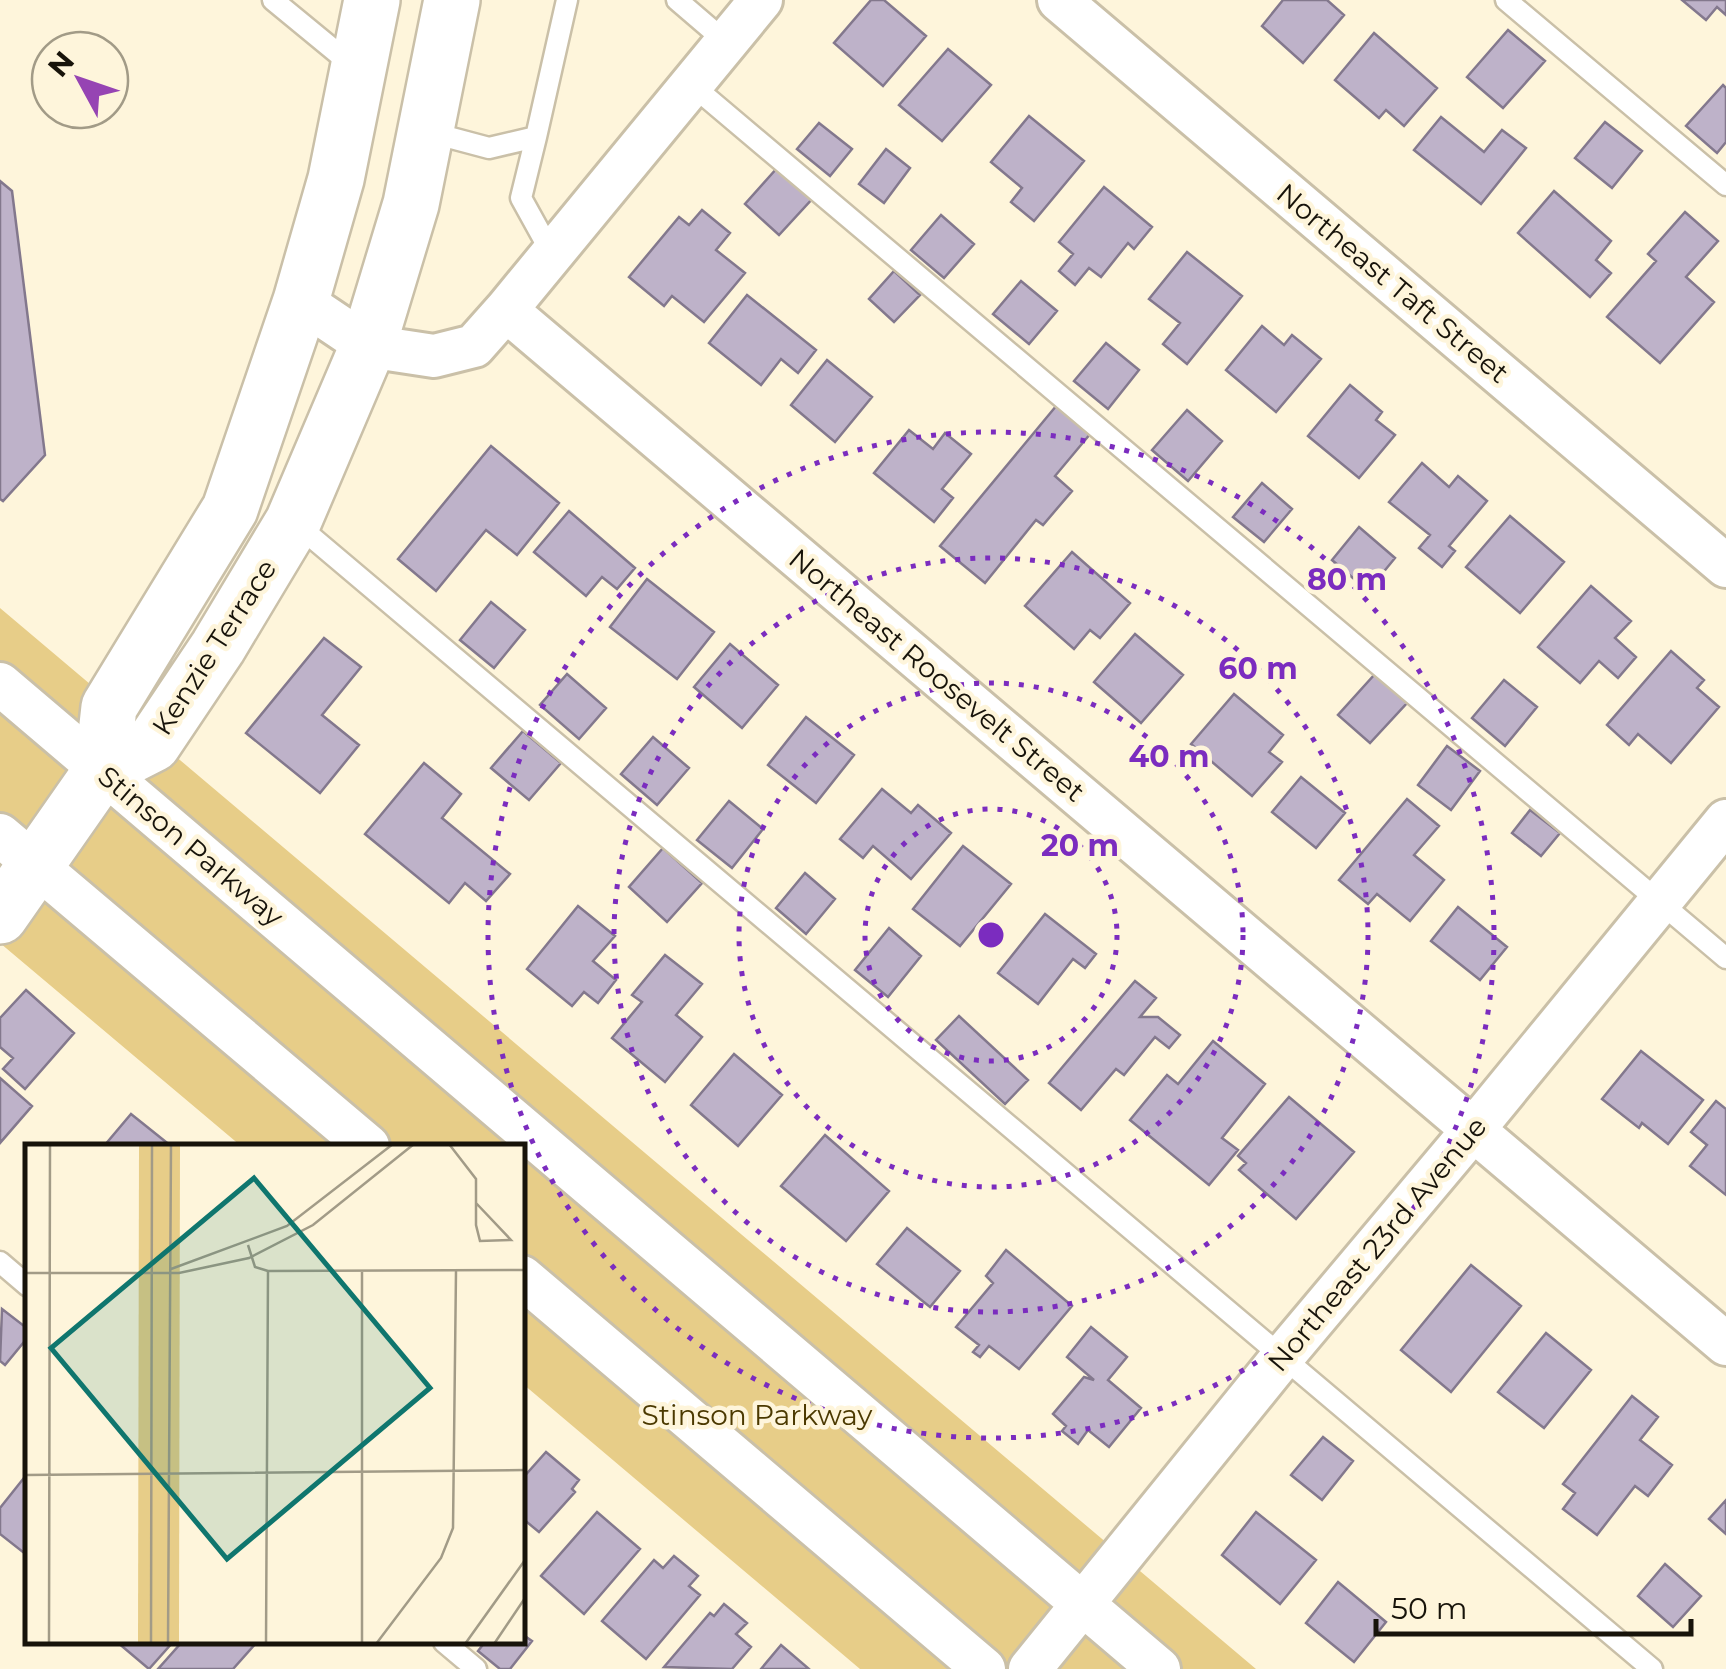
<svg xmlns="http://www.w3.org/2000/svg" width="1726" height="1669" font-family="Montserrat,sans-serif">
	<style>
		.green { fill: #e7cd88 }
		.building { fill: #beb2c9; stroke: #83788d; stroke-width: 2.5 }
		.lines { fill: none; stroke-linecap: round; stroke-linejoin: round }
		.service-casing { stroke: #cac0a8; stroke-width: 25 }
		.minor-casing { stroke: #cac0a8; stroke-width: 48 }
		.secondary-casing { stroke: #cac0a8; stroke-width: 60 }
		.service { stroke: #fff; stroke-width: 20 }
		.minor { stroke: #fff; stroke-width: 42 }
		.secondary { stroke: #fff; stroke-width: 55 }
		.ring { fill: none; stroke: #7b2cbf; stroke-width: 5; stroke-dasharray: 5 10 }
		.labels { text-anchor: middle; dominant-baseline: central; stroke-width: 9; stroke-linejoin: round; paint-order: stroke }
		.street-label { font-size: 28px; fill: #17130a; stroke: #fef5db }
		.park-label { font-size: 28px; fill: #4b3900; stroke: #fef5db }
		.inset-road { fill: none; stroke: #a29b87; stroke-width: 2.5 }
		.view { fill: #0f766e; fill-opacity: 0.15; stroke: #0f766e; stroke-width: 5 }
		.inset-edge { fill: none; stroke: #17130a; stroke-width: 5 }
		.centre { fill: #7b2cbf; stroke: #fef5db; stroke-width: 5 }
		.ring-label { font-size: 30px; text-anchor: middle; font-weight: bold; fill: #7b2cbf; stroke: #fef5db; stroke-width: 9; stroke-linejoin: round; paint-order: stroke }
	</style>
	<rect width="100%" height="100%" fill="#fef5db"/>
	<path class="green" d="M0 608 1256 1669H860L523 1384 522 1146H241L0 943Z"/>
	<path class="building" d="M871 0H884L926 36 883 86 834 43Z
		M1283 0H1327L1344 15 1303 63 1262 26Z
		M1682 0H1726V15L1717 7 1706 20Z
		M1508 30 1545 61 1503 108 1467 77Z
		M1374 33 1437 88 1404 126 1386 110 1379 118 1335 80Z
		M948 49 991 85 942 141 899 105Z
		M1723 85 1726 88V142L1717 153 1686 126Z
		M1029 116 1084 161 1034 221 1011 202 1022 188 991 162Z
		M1441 117 1484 152 1502 130 1526 148 1481 204 1414 150Z
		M1605 122 1642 151 1612 188 1575 158Z
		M819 123 852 149 830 176 797 149Z
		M886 149 910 168 884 203 859 184Z
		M778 167 813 198 779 235 745 204Z
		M0 181 12 191 45 455 3 501 0 499Z
		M1104 187 1152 227 1134 249 1128 243 1101 277 1089 268 1075 285 1059 271 1073 254 1059 242Z
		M1554 191 1611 241 1596 260 1611 273 1590 297 1518 233Z
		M702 210 730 233 716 250 745 273 704 322 672 296 664 306 629 277 679 217 689 225Z
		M1685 212 1718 241 1686 277 1714 302 1660 363 1607 317 1656 261 1648 254Z
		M941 215 974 244 944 278 911 250Z
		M1187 252 1242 296 1187 364 1163 344 1180 323 1149 299Z
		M894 271 920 295 894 322 869 299Z
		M1021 281 1057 311 1029 344 993 314Z
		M747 295 816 350 798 373 781 359 761 385 709 343Z
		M1262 326 1284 345 1292 335 1321 359 1276 412 1226 370Z
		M1106 343 1139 370 1108 409 1074 381Z
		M827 360 872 397 835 442 791 405Z
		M1350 385 1382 412 1376 420 1395 435 1359 478 1308 436Z
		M1057 405 1091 433 1055 476 1072 491 1043 525 1036 520 985 583 940 546Z
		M1187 410 1222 441 1188 481 1152 450Z
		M909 430 933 449 945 433 971 454 942 489 953 498 934 522 874 473Z
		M491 446 559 503 517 555 486 530 436 591 398 559Z
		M1422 463 1449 487 1458 476 1487 501 1449 546 1455 551 1442 567 1419 548 1430 535 1389 502Z
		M1262 483 1292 509 1264 542 1233 517Z
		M569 511 635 568 617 589 602 577 586 596 534 552Z
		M1510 516 1564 562 1520 613 1466 567Z
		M1359 527 1395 558 1368 591 1332 560Z
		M1072 552 1130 603 1100 638 1090 630 1074 649 1025 606Z
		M647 579 714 632 677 679 610 627Z
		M1591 586 1631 621 1615 638 1636 657 1618 678 1599 661 1580 683 1538 647Z
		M491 602 525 630 494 668 460 640Z
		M1135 634 1183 675 1141 723 1094 682Z
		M324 638 361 667 322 715 359 745 320 793 246 733Z
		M730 644 778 685 742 728 694 687Z
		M1671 651 1704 680 1697 688 1719 707 1671 763 1638 734 1629 745 1607 725Z
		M567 674 606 708 579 739 540 705Z
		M1375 674 1407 703 1370 743 1338 715Z
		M1504 680 1537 707 1505 746 1472 718Z
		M1234 694 1283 735 1269 752 1282 762 1252 796 1191 744Z
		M806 717 854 755 816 803 768 765Z
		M523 731 561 763 529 800 491 768Z
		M653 737 689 768 657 805 621 774Z
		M1447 746 1480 771 1451 810 1418 785Z
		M424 763 461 794 442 818 510 874 486 901 465 883 449 903 365 834Z
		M1301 777 1345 813 1316 848 1272 812Z
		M882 789 911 813 918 805 951 833 911 879 873 846 863 858 840 839Z
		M1407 799 1439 826 1414 855 1444 880 1410 921 1377 894 1368 904 1339 880Z
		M729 801 763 829 732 868 697 840Z
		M1530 810 1560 833 1541 856 1512 833Z
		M963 846 1011 884 960 946 913 909Z
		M663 848 702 883 667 922 629 887Z
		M805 873 835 899 806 934 776 908Z
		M578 906 615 936 593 961 616 980 598 1003 584 992 572 1006 527 969Z
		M1458 907 1507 947 1480 980 1431 941Z
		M1045 914 1096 954 1085 968 1073 959 1038 1004 998 973Z
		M889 928 921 956 888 997 855 970Z
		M665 955 702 984 676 1015 702 1037 665 1082 612 1038 642 1002 632 995Z
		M1135 981 1156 998 1140 1017H1158L1180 1035 1169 1048 1155 1037 1124 1075 1116 1069 1081 1110 1049 1083Z
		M26 990 74 1033 25 1089 3 1069 13 1058 0 1047V1018Z
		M959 1016 1028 1080 1005 1104 936 1040Z
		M1213 1041 1265 1084 1222 1138 1238 1150 1209 1185 1130 1120 1167 1075 1178 1084Z
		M1641 1051 1703 1100 1668 1144 1642 1123 1639 1128 1602 1099Z
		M734 1054 782 1095 738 1146 691 1105Z
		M0 1078 32 1106 0 1143Z
		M1289 1097 1354 1152 1296 1219 1239 1170 1246 1163 1238 1156Z
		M1716 1101 1726 1109V1195L1690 1166 1707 1145 1691 1132Z
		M131 1114 171 1146H104Z
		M825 1135 889 1191 846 1241 781 1186Z
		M907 1228 960 1271 930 1307 877 1264Z
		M1006 1250 1072 1306 1019 1369 989 1346 980 1357 973 1352 979 1345 956 1327 993 1283 986 1276Z
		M1471 1265 1521 1306 1451 1392 1401 1350Z
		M2 1309 28 1329V1337L5 1365 0 1361Z
		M1091 1327 1127 1357 1108 1380 1141 1408 1109 1447 1088 1430 1078 1444 1062 1431 1066 1426 1053 1414 1084 1377 1094 1380 1067 1357Z
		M1546 1333 1591 1370 1544 1428 1498 1392Z
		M1632 1396 1658 1417 1640 1440 1672 1465 1648 1496 1635 1486 1597 1535 1563 1509 1575 1493 1563 1484Z
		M1323 1437 1353 1461 1322 1500 1291 1475Z
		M546 1452 579 1480 572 1489 575 1492 539 1532 522 1518V1479Z
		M27 1474 28 1475V1556L0 1534V1508Z
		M1726 1500V1534L1709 1519Z
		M597 1512 640 1549 584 1614 541 1576Z
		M1256 1512 1316 1560 1280 1604 1222 1555Z
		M674 1556 698 1576 689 1586 700 1595 646 1659 602 1621 654 1560 663 1568Z
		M1665 1564 1701 1596 1673 1627 1638 1596Z
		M1338 1582 1386 1622 1354 1662 1306 1623Z
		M724 1604 747 1623 736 1634 751 1647 732 1669 664 1667 710 1613 714 1616Z
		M522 1634 532 1641 510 1669H500L478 1651 485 1642H522Z
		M117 1642H173L149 1669Z
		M182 1642H257L233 1669H158Z
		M781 1645 809 1669H761Z"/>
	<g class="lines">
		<g class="service-casing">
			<path id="service" d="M273 0 352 65
				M677 0 726 42
				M1506 0 1726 185
				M692 85 1726 958
				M429 132 489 148 536 137 567 0
				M536 137 521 198 552 254
				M295 523 1652 1669
				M0 1262 28 1286
				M444 1642 476 1669"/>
		</g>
		<g class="minor-casing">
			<path id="minor" d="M1059 0 1726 566
				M301 301 368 346 434 356 474 346 506 310 1726 1344
				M506 310 761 0
				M0 684 1159 1669
				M0 835 368 1146
				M522 1277 984 1669
				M1030 1669 1284 1355 1473 1130 1726 821"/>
		</g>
		<g class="secondary-casing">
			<path id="secondary" d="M102 770 109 707 230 509 301 301 336 179 372 0
				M0 916 102 770 153 744 218 647 293 522 368 346 411 204 452 0"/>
		</g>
		<use href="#service" class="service"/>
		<use href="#minor" class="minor"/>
		<use href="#secondary" class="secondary"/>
	</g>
	<g class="ring">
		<circle cx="991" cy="935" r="126"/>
		<circle cx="991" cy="935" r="252"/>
		<circle cx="991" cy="935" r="377"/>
		<circle cx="991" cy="935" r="503"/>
	</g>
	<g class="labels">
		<g class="street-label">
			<text transform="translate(1393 283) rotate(40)">Northeast Taft Street</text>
			<text transform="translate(214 647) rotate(-57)">Kenzie Terrace</text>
			<text transform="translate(937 675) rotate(40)">Northeast Roosevelt Street</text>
			<text transform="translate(191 846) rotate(40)">Stinson Parkway</text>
			<text transform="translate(1377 1244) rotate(-50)">Northeast 23rd Avenue</text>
		</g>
		<g class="park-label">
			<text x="757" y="1415">Stinson Parkway</text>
		</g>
	</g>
	<g transform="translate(25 1144)">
		<rect width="500" height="500" fill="#fef5db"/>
		<path d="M114 0H155L154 500H113Z" fill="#e7cd88"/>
		<path class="inset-road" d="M424 0 451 35V81L455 97 486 96 451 59M223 101 230 123 243 127 241 500M146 125 262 82 368 0M243 127 500 126M0 129H154L224 114 288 81 389 0M0 331 500 326M24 500 25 0M126 500 127 0M143 500 146 0M337 500V126M351 500 416 414 428 384 431 127M440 500 500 416M469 500 500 454"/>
		<path class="view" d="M229 34 405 244 202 415 26 204Z"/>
		<rect width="500" height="500" class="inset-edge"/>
	</g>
	<circle cx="991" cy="935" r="15" class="centre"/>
	<g class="ring-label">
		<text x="1347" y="590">80 m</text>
		<text x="1258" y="679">60 m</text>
		<text x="1169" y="767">40 m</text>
		<text x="1080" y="856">20 m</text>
	</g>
	<g transform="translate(80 80) rotate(310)"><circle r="48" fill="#fef5db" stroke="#a29b87" stroke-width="2.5"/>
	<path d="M0-8L18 38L0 25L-18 38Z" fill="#9644b3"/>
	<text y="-15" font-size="28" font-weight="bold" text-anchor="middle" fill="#17130a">N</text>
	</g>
	<path d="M1376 1619v15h315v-15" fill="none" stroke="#17130a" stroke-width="5"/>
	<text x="1391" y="1619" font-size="30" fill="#17130a" stroke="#fef5db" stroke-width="8" paint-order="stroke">50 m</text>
</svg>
